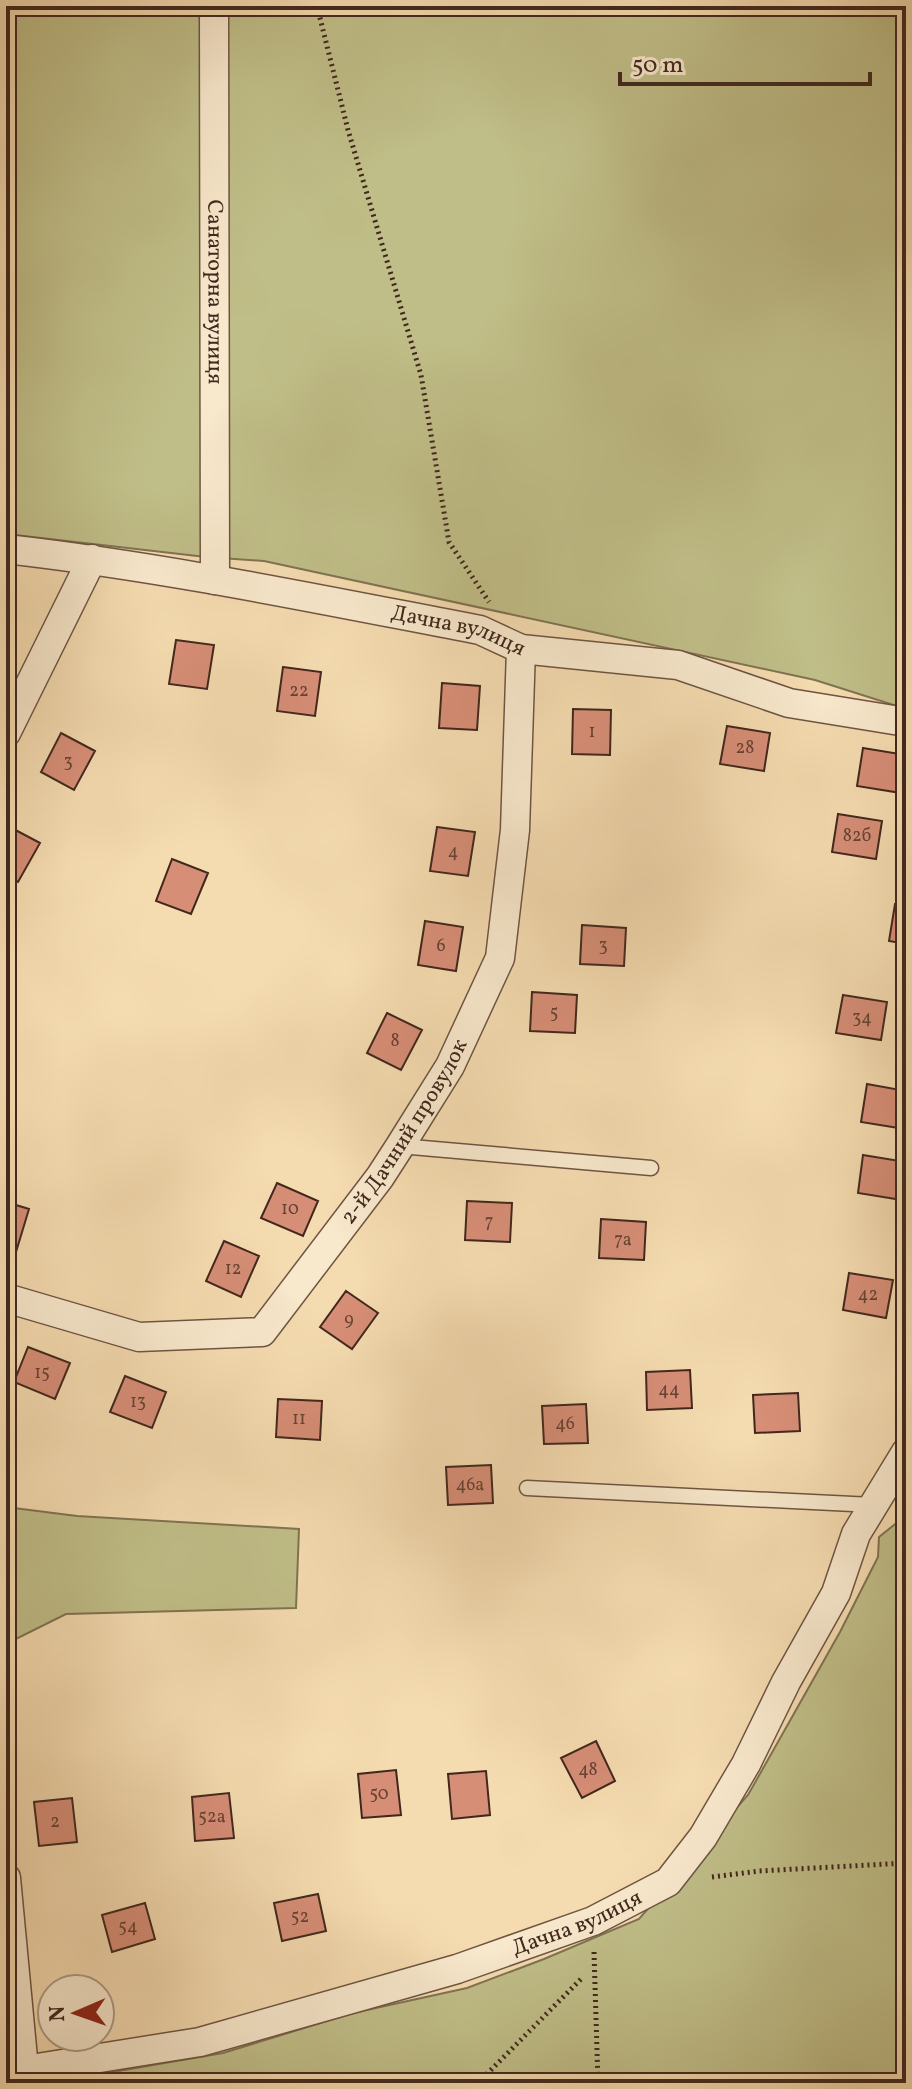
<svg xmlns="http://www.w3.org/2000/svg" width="912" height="2089" font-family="Vollkorn,serif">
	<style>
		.green { fill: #c0be88; stroke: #807352; stroke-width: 2 }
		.building { fill: #d78e77; stroke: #41281d; stroke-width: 2 }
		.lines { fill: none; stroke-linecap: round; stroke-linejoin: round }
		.service-casing { stroke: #6e5542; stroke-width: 17 }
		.minor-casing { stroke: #6e5542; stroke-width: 31 }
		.path { stroke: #41281d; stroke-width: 5; stroke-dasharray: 2 4; stroke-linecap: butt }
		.service { stroke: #f8e8cc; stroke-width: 14 }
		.minor { stroke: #f8e8cc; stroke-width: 28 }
		.labels { text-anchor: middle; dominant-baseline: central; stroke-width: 6; stroke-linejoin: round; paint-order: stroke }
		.number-label { font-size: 18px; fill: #664234 }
		.street-label { font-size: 22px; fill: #41281d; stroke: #f8e8cc }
	</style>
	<rect width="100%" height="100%" fill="#f5dbb0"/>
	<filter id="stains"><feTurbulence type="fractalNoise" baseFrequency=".0025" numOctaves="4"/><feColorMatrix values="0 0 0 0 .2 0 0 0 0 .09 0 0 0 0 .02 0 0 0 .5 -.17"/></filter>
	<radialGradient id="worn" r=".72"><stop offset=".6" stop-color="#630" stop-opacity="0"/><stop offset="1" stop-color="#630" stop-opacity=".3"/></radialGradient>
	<path class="green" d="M6 6H906V709L815 680 264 561 206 557 6 534Z
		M6 1507 77 1516 299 1529 296 1608 66 1614 6 1644Z
		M906 1511V2083H48L223 2053 353 2013 467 1988 544 1959 639 1919 748 1795 840 1632 878 1557 879 1537 899 1521Z"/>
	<path class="building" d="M176 640 214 645 207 689 169 684Z
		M283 667 321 672 315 716 277 711Z
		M442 683 480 686 477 730 439 728Z
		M573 709 611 710 610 755 572 754Z
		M727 726 770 733 764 771 720 764Z
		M61 733 95 751 74 790 41 772Z
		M863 748 906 755 901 793 857 786Z
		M838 814 882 821 876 859 832 852Z
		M6 825 40 843 18 882 6 876Z
		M437 827 475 832 468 876 430 871Z
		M172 859 208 873 191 914 156 901Z
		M895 904 906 905V944L889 941Z
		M425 921 463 927 456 971 418 965Z
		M582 925 626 928 624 966 580 964Z
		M532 992 577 995 575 1033 530 1031Z
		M843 995 887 1002 881 1040 836 1033Z
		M387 1013 422 1030 401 1070 367 1053Z
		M867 1084 906 1091 905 1129 861 1122Z
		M863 1155 906 1162 902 1200 858 1193Z
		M277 1183 318 1201 303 1236 261 1218Z
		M467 1201 512 1203 510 1242 465 1240Z
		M6 1202 29 1209 16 1252 6 1249Z
		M601 1219 646 1222 644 1260 599 1258Z
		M224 1241 259 1256 241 1297 206 1281Z
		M849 1273 893 1280 886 1318 843 1310Z
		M346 1291 378 1313 352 1349 320 1327Z
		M28 1347 70 1363 55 1399 14 1382Z
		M690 1370 692 1408 647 1410 646 1372Z
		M125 1376 166 1392 152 1428 110 1412Z
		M798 1393 800 1431 755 1433 753 1395Z
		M278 1399 322 1401 320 1440 276 1437Z
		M586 1404 588 1443 544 1444 542 1406Z
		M491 1465 493 1503 448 1505 446 1467Z
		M596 1741 615 1781 582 1798 561 1758Z
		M396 1770 401 1815 362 1818 358 1774Z
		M486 1771 490 1815 452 1819 448 1774Z
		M229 1793 234 1838 195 1841 192 1797Z
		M72 1798 77 1842 39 1846 34 1802Z
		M318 1894 326 1931 282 1941 274 1903Z
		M145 1903 155 1939 112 1952 102 1915Z"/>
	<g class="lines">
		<g class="service-casing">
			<path id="service" d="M400 1146 651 1168
				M527 1488 873 1505"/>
		</g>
		<g class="minor-casing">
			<g id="minor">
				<path id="s1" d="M214 6 215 580"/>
				<path id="s2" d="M6 549C165 567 323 600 480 630L521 649 678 665 789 703 906 722"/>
				<path d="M6 733 92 559"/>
				<path id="s3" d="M6 1298 139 1337 262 1332 380 1177 400 1146 450 1066 500 958 515 830 521 649"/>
				<path d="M6 1878 24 2069"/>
				<path id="s4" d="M6 2073 200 2042 457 1969 593 1921 668 1882 703 1837 746 1764 786 1682 836 1593 856 1534 906 1452"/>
			</g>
		</g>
		<path class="path" d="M317 6 348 130 421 375 449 542 489 602
			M712 1877 759 1871 906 1863
			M594 1952 598 2083
			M478 2083 582 1978"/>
		<use href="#service" class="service"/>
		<use href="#minor" class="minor"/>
	</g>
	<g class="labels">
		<g class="number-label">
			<text x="299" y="691">22</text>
			<text x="592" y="732">1</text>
			<text x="745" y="748">28</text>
			<text x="68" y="762">3</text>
			<text x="857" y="836">82б</text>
			<text x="453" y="852">4</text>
			<text x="441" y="946">6</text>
			<text x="603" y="946">3</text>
			<text x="554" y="1013">5</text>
			<text x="862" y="1018">34</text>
			<text x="395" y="1041">8</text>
			<text x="290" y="1209">10</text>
			<text x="489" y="1222">7</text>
			<text x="623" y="1240">7а</text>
			<text x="233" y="1269">12</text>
			<text x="868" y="1295">42</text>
			<text x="349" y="1320">9</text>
			<text x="42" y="1373">15</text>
			<text x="669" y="1390">44</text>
			<text x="138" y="1402">13</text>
			<text x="299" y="1419">11</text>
			<text x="565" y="1424">46</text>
			<text x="470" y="1485">46а</text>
			<text x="588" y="1770">48</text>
			<text x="379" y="1794">50</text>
			<text x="212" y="1817">52а</text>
			<text x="55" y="1822">2</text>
			<text x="300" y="1917">52</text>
			<text x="128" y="1927">54</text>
		</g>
		<g class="street-label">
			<text stroke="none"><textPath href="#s1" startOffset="286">Санаторна вулиця</textPath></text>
			<text stroke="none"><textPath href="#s2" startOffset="460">Дачна вулиця</textPath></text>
			<text stroke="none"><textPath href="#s3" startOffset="508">2-й Дачний провулок</textPath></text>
			<text stroke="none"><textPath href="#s4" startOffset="592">Дачна вулиця</textPath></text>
		</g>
	</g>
	<rect width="912" height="2089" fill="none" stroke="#f5dbb0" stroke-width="32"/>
	<rect x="8" y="8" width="896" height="2073" fill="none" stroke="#41281d" stroke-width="4"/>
	<rect x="16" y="16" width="880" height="2057" fill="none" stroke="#41281d" stroke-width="2"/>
	<g transform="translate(76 2013) rotate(268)"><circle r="38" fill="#f8e8cc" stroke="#af9b86" stroke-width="2"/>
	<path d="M0-6L14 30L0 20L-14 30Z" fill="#8f2418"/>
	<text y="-12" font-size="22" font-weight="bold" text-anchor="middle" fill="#41281d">N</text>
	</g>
	<path d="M620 72v12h250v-12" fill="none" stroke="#41281d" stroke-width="4"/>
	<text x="632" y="72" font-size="24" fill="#41281d" stroke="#f8e8cc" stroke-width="6" paint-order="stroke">50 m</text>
	<rect width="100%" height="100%" filter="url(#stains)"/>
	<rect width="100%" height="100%" fill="url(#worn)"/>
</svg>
